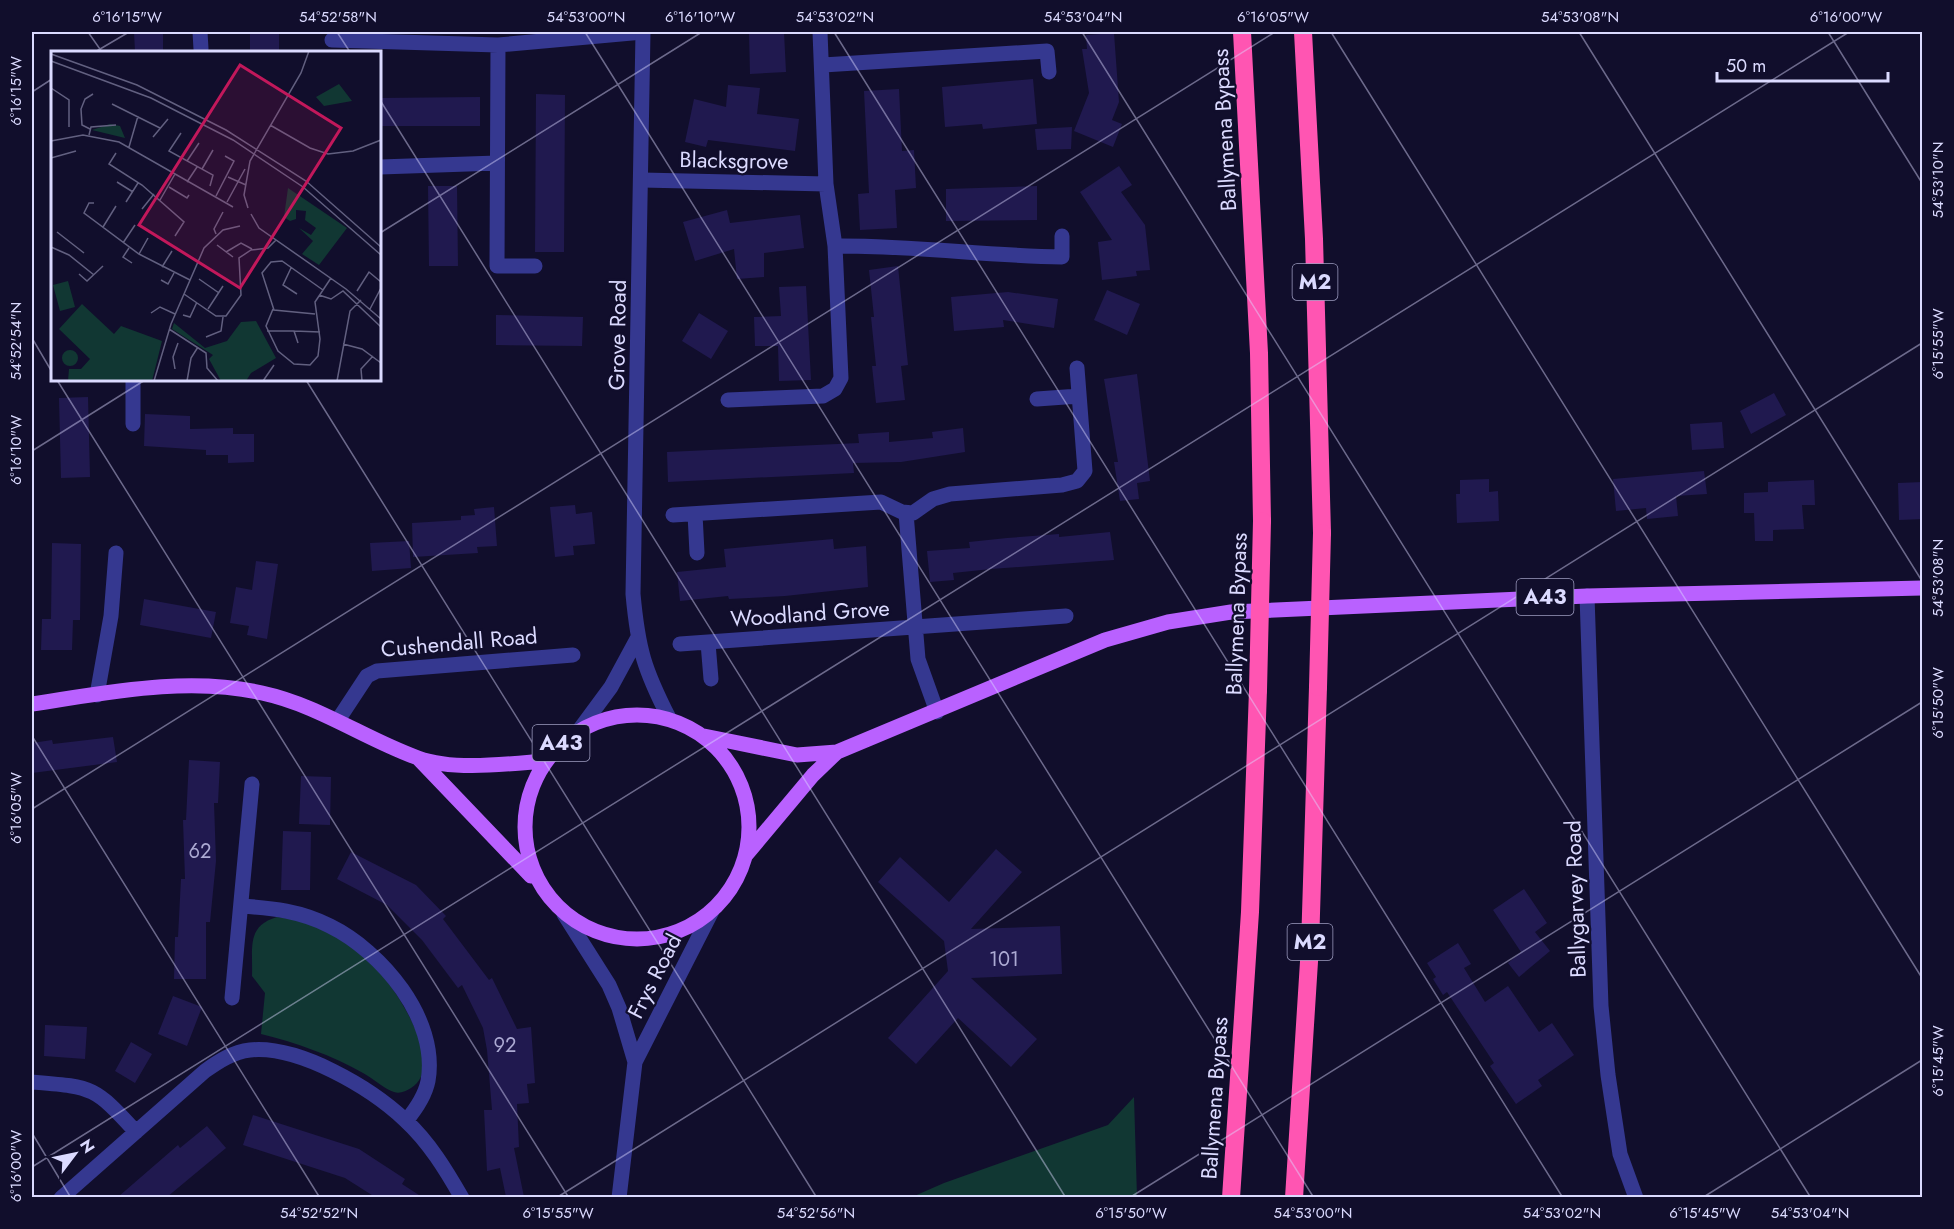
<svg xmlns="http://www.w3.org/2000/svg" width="1954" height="1229" font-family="Jost,sans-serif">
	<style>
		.green { fill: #113733 }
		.building { fill: #20194f }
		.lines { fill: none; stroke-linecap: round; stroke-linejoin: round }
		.minor { stroke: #353890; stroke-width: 15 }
		.tertiary { stroke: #353890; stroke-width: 15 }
		.primary { stroke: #b961ff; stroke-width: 15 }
		.motorway { stroke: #ff55b2; stroke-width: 18 }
		.motorway-bridge { stroke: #ff55b2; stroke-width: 18 }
		.ticks { fill: none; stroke: #dbdaff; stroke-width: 1.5; stroke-opacity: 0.45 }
		.labels { text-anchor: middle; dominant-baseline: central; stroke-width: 4.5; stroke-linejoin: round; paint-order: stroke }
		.number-label { font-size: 20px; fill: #acaad3 }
		.shield { fill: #110e2c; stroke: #9e9dc0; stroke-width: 1.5 }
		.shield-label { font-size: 21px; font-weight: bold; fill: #dbdaff }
		.street-label { font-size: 22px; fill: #dbdaff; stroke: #110e2c }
		.inset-road { fill: none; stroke: #626080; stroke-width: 1.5 }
		.view { fill: #c2185b; fill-opacity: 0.15; stroke: #c2185b; stroke-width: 3 }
		.inset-edge { fill: none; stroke: #dbdaff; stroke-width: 3 }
		.neatline { fill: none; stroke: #dbdaff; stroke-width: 2 }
		.ticks-label { font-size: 15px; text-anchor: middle; fill: #dbdaff }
	</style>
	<rect width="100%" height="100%" fill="#110e2c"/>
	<path class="green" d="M277 917C309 920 343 936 367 958 389 978 450 1064 411 1088 406 1091 400 1094 394 1092 384 1089 373 1078 363 1073 331 1055 297 1043 261 1034L265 993 252 976C253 948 246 926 277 917Z
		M1134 1097 1137 1197H912L944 1183 1108 1125Z"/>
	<path class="building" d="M134 32H163V52H135Z
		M250 32H279V52H250Z
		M749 32H784L786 72 750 74Z
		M1114 33 1119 102 1112 120 1122 124 1113 147 1074 131 1089 93 1082 49H1087L1086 35Z
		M1033 79 1037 124 983 129 982 124 945 127 942 87Z
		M728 85 760 88 757 114 799 119 795 151 708 140 706 147 685 142 694 99 726 107Z
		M899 89 902 151 914 150 916 188 895 190 897 228 860 230 858 194 869 193 864 91Z
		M536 94 565 95 564 252H535Z
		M480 97V126H380V98Z
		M1072 127 1071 149 1037 150 1035 129Z
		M1119 166 1132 185 1121 192 1145 225 1150 270 1136 271 1137 276 1102 280 1098 242 1112 240 1080 192Z
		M428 186H457L458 266H429Z
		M1037 186V220L946 221V189Z
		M727 210 730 223 800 215 804 248 764 253V277L737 279 734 249 695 261 683 222Z
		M898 266 908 365 901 366 905 400 876 403 872 366H876L871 317H874L869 270Z
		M806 286 811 380 779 381 778 346H755L754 317 781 316 779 287Z
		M1107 290 1140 304 1127 335 1094 320Z
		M1008 292 1058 299 1054 328 1003 320 1004 327 954 331 951 297Z
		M699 313 728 331 711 359 682 341Z
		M496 315 583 317 582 346 496 345Z
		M1137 374 1150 481 1137 483 1139 499 1120 501 1114 462H1118L1104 379Z
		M1774 393 1786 415 1751 434 1740 411Z
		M88 397 90 477 61 478 59 398Z
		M145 414 190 416V429L233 428V434H254V462L228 463V455H206V450L144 446Z
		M1722 422 1724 448 1692 450 1690 424Z
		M963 428 965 452 901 462 853 463 854 473 668 482 667 452 859 443 858 434 889 432V442L933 438 932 432Z
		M1704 471 1707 494 1676 496 1678 516 1647 519 1646 508 1616 511 1613 479Z
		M1489 479V492L1498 491 1499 521 1457 523 1456 494H1460V480Z
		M1814 480 1815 505H1802L1804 529 1773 530V541H1755L1754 513H1744V493L1768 492V482Z
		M1923 482V519L1899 520 1898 483Z
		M575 505 576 514 592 512 595 544 573 546 574 555 555 557 550 507Z
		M494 507 497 546 477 547 478 553 413 557 412 523 461 520V516L475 515 474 509Z
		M1110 532 1114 560 991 569 953 573 954 580 930 582 927 551 970 548 969 542 1007 538 1059 534V537Z
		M833 539 834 549 866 546 868 587 785 596 729 599 728 596 680 601 677 572 726 567 724 549Z
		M409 541 411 568 372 571 370 543Z
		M52 543 81 544 80 620H73L72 650H41L42 619H51Z
		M256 561 278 564 267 639 247 635 249 626 230 623 236 587 252 590Z
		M144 599 216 612 211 638 140 625Z
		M113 737 117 762 32 773V743L52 740 53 744Z
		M189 760 220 762 218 803H214L216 861 210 922H206V979H174L175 937H178L181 879H185L183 820H186Z
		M301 776 331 777 330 825 299 824Z
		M283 831 311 832 310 890H281Z
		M996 849 1022 872 971 929 1060 926 1062 974 971 978 1037 1039 1011 1067 958 1018 916 1064 888 1038 948 971 944 941 878 882 900 857 949 902Z
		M351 852 416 885 446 916 443 919 489 980 492 978 517 1029 531 1027 535 1083 527 1084 529 1103 517 1104 519 1147 514 1148 524 1197H506L500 1168 487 1171 484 1110H492L487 1050 483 1028 462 985 458 988 422 940 387 905 337 879Z
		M1524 889 1547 923 1535 932 1550 951 1519 977 1508 963 1521 952 1493 910Z
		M1458 943 1471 964 1464 968 1485 1002 1508 986 1539 1032 1552 1023 1574 1055 1538 1080 1542 1086 1516 1104 1490 1066 1494 1063 1447 992 1443 995 1433 979 1436 977 1427 963Z
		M173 996 202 1007 187 1046 158 1034Z
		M45 1025 87 1027 85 1059 44 1056Z
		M131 1042 152 1054 135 1083 115 1071Z
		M253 1115 359 1149 405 1179 402 1184 422 1197H375L345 1178 243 1145Z
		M207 1126 226 1148 167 1197H118L178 1145 180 1148Z"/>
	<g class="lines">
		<path class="minor" d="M200 32 201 49
			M332 40 498 45 643 32
			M498 45 497 266H535
			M823 65 1047 51 1049 72
			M380 167 497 163
			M642 180 826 184
			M835 246C911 245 986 256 1062 257V236
			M1037 399 1079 396
			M728 400 823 396 835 389 841 378 835 246 826 184 820 32
			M133 424V380
			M906 513 918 659 937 712
			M695 514 697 553
			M673 515 881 502 902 512 913 513 933 499 950 494 1062 485 1077 481 1085 471 1077 368
			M708 643 711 679
			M680 644 1066 616
			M97 695 111 616 116 553
			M338 720 367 676 377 671 573 655
			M241 906C272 908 301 911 330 926 381 951 439 1019 428 1081 425 1096 416 1109 406 1121
			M232 998 252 784
			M32 1082C93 1087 94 1086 136 1132
			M61 1198 205 1071C219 1061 233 1052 250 1050 299 1045 371 1088 405 1120 429 1142 446 1170 462 1198"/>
		<path class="tertiary" d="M643 32 633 594C638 649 644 669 669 718
			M1587 596 1601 1006 1608 1075 1620 1154 1636 1198
			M580 729 611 687 637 639
			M564 914 609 985 619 1008 635 1062
			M619 1198 635 1062 712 911"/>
		<path class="primary" d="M32 704C106 693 187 676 262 693 318 705 365 739 418 758 453 771 507 764 544 761
			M525 827a112 112 0 1 1 224 0a112 112 0 1 1-224 0Z
			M704 736 797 755 837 752 1105 640 1168 622 1231 612 1587 596 1922 588
			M419 759 531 876
			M746 855 813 775 837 752"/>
		<path class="motorway" d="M1242 32 1259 353 1262 521
			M1303 32 1314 239 1322 533
			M1231 1198 1250 912 1258 690
			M1294 1198 1310 946 1318 687"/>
		<path class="motorway-bridge" d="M1318 687 1322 533
			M1258 690 1262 521"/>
	</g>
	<path class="ticks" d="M88 32 102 52M337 32 350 52M585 32 1314 1198M834 32 1563 1198M1082 32 1811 1198M1331 32 1922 978M1579 32 1922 581M1828 32 1922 183M95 52 129 32M32 92 52 79M380 100 1066 1198M380 233 702 32M32 338 52 372M57 380 569 1198M306 380 817 1198M32 451 145 380M32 736 320 1198M32 809 1275 32M32 1133 71 1198M32 1167 1849 32M556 1198 1922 343M1129 1198 1922 702M1702 1198 1922 1060"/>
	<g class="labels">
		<g class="number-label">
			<text x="200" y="851">62</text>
			<text x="1004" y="959">101</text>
			<text x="505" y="1045">92</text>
		</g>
		<g class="shield">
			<rect x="1292.5" y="264" width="45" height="36" rx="4.5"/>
			<rect x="1516.5" y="579" width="57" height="36" rx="4.5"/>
			<rect x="532.5" y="725" width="57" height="36" rx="4.5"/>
			<rect x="1287.5" y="924" width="45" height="36" rx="4.5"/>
		</g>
		<g class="shield-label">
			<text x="1315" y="282">M2</text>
			<text x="1545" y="597">A43</text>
			<text x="561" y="743">A43</text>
			<text x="1310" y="942">M2</text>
		</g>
		<g class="street-label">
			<text transform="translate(1224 130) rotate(-93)">Ballymena Bypass</text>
			<text transform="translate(734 160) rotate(1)">Blacksgrove</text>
			<text transform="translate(617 335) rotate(-89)">Grove Road</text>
			<text transform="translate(810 613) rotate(-4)">Woodland Grove</text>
			<text transform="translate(1236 614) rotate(-88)">Ballymena Bypass</text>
			<text transform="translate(459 642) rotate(-5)">Cushendall Road</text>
			<text transform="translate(1575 899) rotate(-92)">Ballygarvey Road</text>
			<text transform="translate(654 976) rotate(-63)">Frys Road</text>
			<text transform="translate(1214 1098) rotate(-86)">Ballymena Bypass</text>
		</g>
	</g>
	<g transform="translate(51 51)">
		<rect width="330" height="330" fill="#110e2c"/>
		<path d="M288 33 301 50 273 55 265 46ZM59 73 69 75 74 87 41 79ZM237 137 296 177 268 214 251 203 262 190 248 177 260 184 265 177 254 169 255 160 245 159V168L239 170 233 166ZM17 230 24 256 9 260 2 234ZM31 253 63 283 70 275 111 290 101 330H17L18 318H30L39 308 8 278ZM205 270 225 307 200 322 195 330H170L158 308 162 304 121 278 123 272 154 297 176 290 190 271ZM11 307a8 8 0 1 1 16 0a8 8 0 1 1-16 0Z" fill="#113733"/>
		<path class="inset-road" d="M0 3 86 34 175 79 255 130 330 196M0 10 100 47 182 89 252 136 330 204M0 37 18 49V76M61 53 109 77M219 74 259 97 277 103 302 100 330 89M39 78 31 74 30 58 34 48 42 43M130 82 118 100 162 124 159 135M38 84 40 76 65 74M102 86 117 68M0 90 32 84 68 91 182 156M78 96 87 65M65 102 58 113 91 134 133 171 124 185M0 107 25 100M136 110 148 92M151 118 162 99M177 126 195 134M66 131 82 141M136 131 146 116M118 136 136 147 138 144M165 145 183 110 174 105M109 149 124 123M75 151 87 132M176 151 194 118M43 152H38L33 162 88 203 139 229M197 157 193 144 199 110 250 22 258 0M91 158 103 143M200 163 208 177 295 238 330 268M52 176 65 155M6 181 33 202M165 183 163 178 172 161M72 192 84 174M166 194 182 206M0 196 18 204 43 224M78 197 72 206 81 212M175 201 190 192 201 198M88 203 97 187M111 216 121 200M240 217 232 234 246 243M28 223 36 230 52 215M148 228 168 242M110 229 117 233 123 222M306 240 318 221 330 231M133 243 165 265H175L190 244 188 207 200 199 217 197 225 189M268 244 280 248 292 240 330 276M157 258 172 235M222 258 215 275 227 300 243 313 259 314 267 305 269 288 264 251 280 227M319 258 330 237M100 262 109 256 124 263M264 263 223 259 211 222 220 211 231 210 272 239M132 264 139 266 146 251M118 278 155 302 156 317 167 330M216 280H243L247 292M243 280 269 281M155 286 170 280 172 266M292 293 311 298 330 312M124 318 122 306 127 292M103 330 120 273 153 197 172 179 189 175M136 330 140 307 147 296M212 330 223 314M286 330 299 260 310 249M311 330 310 318 322 305"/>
		<path class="view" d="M189 14 290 77 189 237 88 174Z"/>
		<rect width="330" height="330" class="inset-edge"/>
	</g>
	<rect width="1954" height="1229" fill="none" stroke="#110e2c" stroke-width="66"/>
	<g transform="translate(75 1154) rotate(58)" stroke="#110e2c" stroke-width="4.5" paint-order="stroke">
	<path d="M0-4.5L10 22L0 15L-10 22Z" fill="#dbdaff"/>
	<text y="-9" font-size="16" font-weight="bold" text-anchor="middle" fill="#dbdaff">N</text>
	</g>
	<path d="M1717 72v9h171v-9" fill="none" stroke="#dbdaff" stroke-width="3"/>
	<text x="1726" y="72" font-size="18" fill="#dbdaff" stroke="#110e2c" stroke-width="4.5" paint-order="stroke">50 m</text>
	<rect x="33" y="33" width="1888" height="1163" class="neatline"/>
	<g class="ticks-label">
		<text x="127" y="22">6°16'15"W</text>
		<text x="338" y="22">54°52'58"N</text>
		<text x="586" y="22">54°53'00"N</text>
		<text x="700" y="22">6°16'10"W</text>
		<text x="835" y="22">54°53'02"N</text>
		<text x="1083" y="22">54°53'04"N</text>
		<text x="1273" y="22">6°16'05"W</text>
		<text x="1580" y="22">54°53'08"N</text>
		<text x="1846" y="22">6°16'00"W</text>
		<text transform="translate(16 91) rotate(-90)" y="5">6°16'15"W</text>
		<text transform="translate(1938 180) rotate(-90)" y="5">54°53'10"N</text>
		<text transform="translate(16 341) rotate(-90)" y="5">54°52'54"N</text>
		<text transform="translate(1938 344) rotate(-90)" y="5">6°15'55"W</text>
		<text transform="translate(16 450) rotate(-90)" y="5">6°16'10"W</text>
		<text transform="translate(1938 578) rotate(-90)" y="5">54°53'08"N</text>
		<text transform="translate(1938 703) rotate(-90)" y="5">6°15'50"W</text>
		<text transform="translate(16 808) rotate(-90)" y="5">6°16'05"W</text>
		<text transform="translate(1938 1061) rotate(-90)" y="5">6°15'45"W</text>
		<text transform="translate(16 1166) rotate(-90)" y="5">6°16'00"W</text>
		<text x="319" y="1218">54°52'52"N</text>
		<text x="558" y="1218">6°15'55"W</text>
		<text x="816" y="1218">54°52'56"N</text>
		<text x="1131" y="1218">6°15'50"W</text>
		<text x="1313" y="1218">54°53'00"N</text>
		<text x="1562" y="1218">54°53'02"N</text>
		<text x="1705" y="1218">6°15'45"W</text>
		<text x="1810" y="1218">54°53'04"N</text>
	</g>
</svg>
